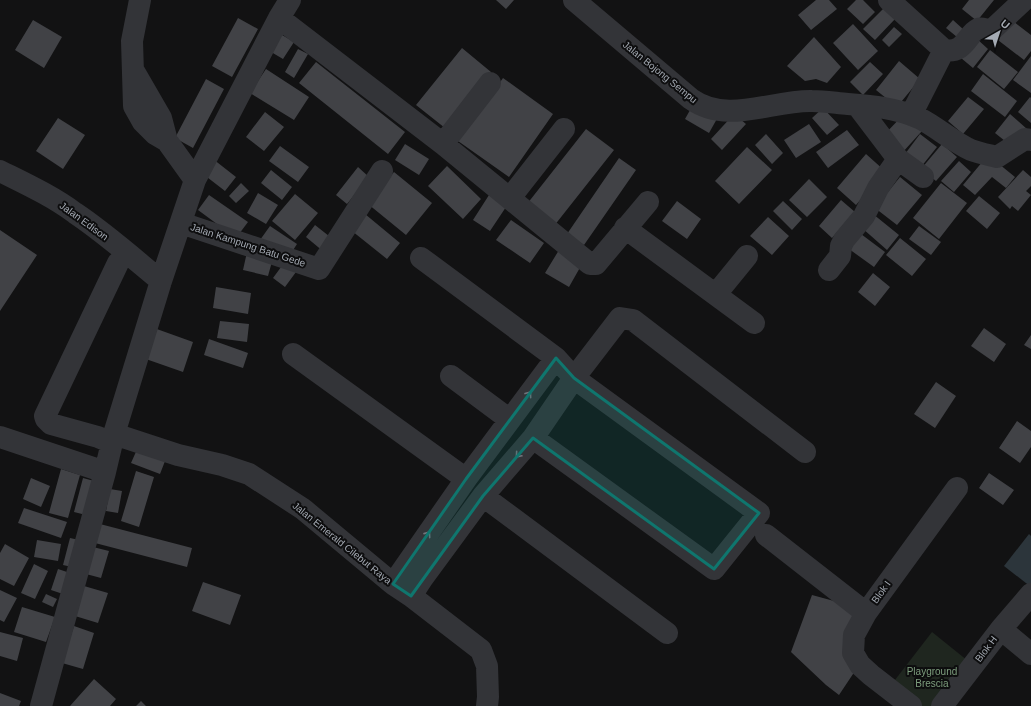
<svg xmlns="http://www.w3.org/2000/svg" width="1031" height="706" font-family="Arial,sans-serif">
	<style>
		.green { fill: #1f261f }
		.water { fill: #2c353b }
		.building { fill: #414246 }
		.lines { fill: none; stroke-linecap: round; stroke-linejoin: round }
		.street { stroke: #333438; stroke-width: 22 }
		.oneway { stroke: #71757c }
		.marked { fill: #0f766e; fill-opacity: 0.2; stroke: #0f766e; stroke-width: 3; stroke-linejoin: round }
		.labels { text-anchor: middle; dominant-baseline: central; stroke-width: 4; stroke-linejoin: round; paint-order: stroke }
		.street-label { font-size: 10px; fill: #a4aab3; stroke: #0d0d0e }
		.park-label { font-size: 10px; fill: #7d9d7d; stroke: #0d0d0e }
	</style>
	<rect width="100%" height="100%" fill="#121213"/>
	<path class="green" d="M932 632 973 665 942 706H912L888 689Z"/>
	<path class="water" d="M1029 534 1031 536V587L1004 566Z"/>
	<path class="building" d="M496 0H514L506 9Z
		M816 0H829L837 9 811 30 798 15Z
		M856 0H863L875 12 863 24 847 9Z
		M969 0H994L977 21 962 9Z
		M885 7 896 18 875 40 863 29Z
		M238 18 258 29 232 77 212 66Z
		M1009 18 1031 35V51L1024 60 994 37Z
		M33 20 62 37 44 68 15 50Z
		M953 20 964 30 957 37 946 28Z
		M853 24 878 51 858 70 833 43Z
		M894 27 902 34 889 47 882 40Z
		M277 32 294 42 283 59 266 49Z
		M814 37 841 67 827 83 816 79 805 81 787 66Z
		M977 39 988 49 973 68 961 58Z
		M462 48 491 72 445 128 416 105Z
		M298 49 308 54 294 78 285 72Z
		M990 50 1018 72 1004 89 977 67Z
		M1031 56V93L1013 80Z
		M899 61 920 79 897 107 876 90Z
		M316 62 405 132 388 154 299 83Z
		M870 62 883 74 863 95 850 82Z
		M266 69 309 97 294 120 250 93Z
		M983 74 1017 101 1005 117 971 91Z
		M503 78 553 114 509 177 458 141Z
		M206 79 224 89 193 148 175 138Z
		M968 97 984 109 963 134 948 121Z
		M1030 97 1031 98V123L1018 112Z
		M694 103 718 117 709 133 685 119Z
		M823 108 839 125 827 135 812 118Z
		M265 112 284 127 264 151 246 137Z
		M734 114 746 124 722 150 711 139Z
		M904 114 922 131 902 153 883 136Z
		M1010 114 1027 129 1005 141 995 133Z
		M58 118 85 135 63 169 36 151Z
		M809 124 821 142 796 158 784 140Z
		M586 129 614 150 554 226 527 204Z
		M847 130 859 145 828 168 816 152Z
		M766 134 783 153 772 164 755 145Z
		M920 134 937 147 921 167 905 154Z
		M405 144 429 159 419 175 395 160Z
		M942 144 957 157 936 181 921 169Z
		M280 146 309 167 298 182 269 161Z
		M747 147 772 170 739 204 715 181Z
		M866 154 885 171 856 205 837 188Z
		M988 155 1015 177 1006 188 992 177 975 195 963 185Z
		M619 158 636 170 584 245 567 234Z
		M213 159 236 177 225 191 203 174Z
		M959 161 971 172 954 192 941 181Z
		M447 166 481 199 463 219 428 186Z
		M358 167 369 177 347 204 336 195Z
		M271 170 292 187 282 200 261 183Z
		M1023 170 1031 177V186L1026 191 1031 195 1018 211 1012 206 1010 209 998 197Z
		M394 172 432 203 406 235 368 204Z
		M900 177 922 195 897 225 875 208Z
		M809 179 827 197 807 217 789 200Z
		M241 183 249 191 236 203 229 196Z
		M941 183 967 203 939 239 913 218Z
		M258 193 278 205 266 224 247 213Z
		M295 194 318 213 295 240 272 221Z
		M209 195 248 222 236 238 198 210Z
		M489 195 506 207 490 231 473 220Z
		M979 196 1000 213 987 229 966 211Z
		M841 200 855 212 832 238 819 226Z
		M677 201 701 219 687 239 662 221Z
		M783 201 802 219 792 230 773 211Z
		M365 214 400 243 387 259 352 231Z
		M873 214 899 235 887 250 862 228Z
		M768 217 789 236 772 255 750 236Z
		M511 220 544 243 530 263 496 240Z
		M315 225 334 240 324 252 306 237Z
		M270 226 297 244 288 258 260 240Z
		M919 226 941 242 931 255 909 239Z
		M0 230 37 255 0 311Z
		M861 234 885 252 874 267 849 249Z
		M900 238 926 259 912 276 886 255Z
		M559 250 582 264 569 287 545 273Z
		M247 252 273 258 268 276 243 270Z
		M284 263 296 272 285 287 273 278Z
		M873 273 890 287 875 306 858 292Z
		M216 287 251 293 248 314 213 308Z
		M220 321 249 324 247 342 217 338Z
		M154 328 193 342 183 372 143 358Z
		M984 328 1006 344 994 362 971 346Z
		M1031 335V349L1024 345Z
		M209 339 248 353 243 368 204 355Z
		M936 382 956 396 935 428 914 414Z
		M1017 421 1031 431V447L1020 463 999 448Z
		M139 445 167 456 160 474 131 463Z
		M61 469 80 475 68 518 49 513Z
		M136 471 154 477 139 527 121 521Z
		M989 473 1014 490 1003 505 979 488Z
		M31 478 50 486 41 507 23 499Z
		M83 478 94 481 86 515 74 512Z
		M110 489 122 491 118 513 106 511Z
		M24 508 67 522 61 538 18 523Z
		M100 524 192 548 187 567 95 543Z
		M70 538 79 540 72 567 63 565Z
		M37 540 61 544 58 561 34 557Z
		M5 544 29 558 14 586 0 579V553Z
		M93 547 109 551 101 578 86 574Z
		M34 564 48 571 35 599 21 593Z
		M58 569 70 573 63 594 51 590Z
		M203 582 241 595 230 625 192 611Z
		M84 586 108 593 98 623 75 616Z
		M0 590 17 598 4 622 0 620Z
		M46 594 57 599 53 607 42 602Z
		M812 595 845 604 863 618 859 665 839 695 826 685 791 652Z
		M22 607 55 617 46 642 14 632Z
		M74 626 94 633 83 669 62 663Z
		M0 632 23 638 17 661 0 656Z
		M94 679 116 699 110 706H70Z
		M0 693 21 701 19 706H0Z
		M141 701 146 706H136Z"/>
	<g class="lines">
		<path class="street" d="M140 0 132 41 134 106 143 122 155 134 167 141 195 180
			M574 0 691 99C728 125 771 100 812 101 824 101 836 103 848 104 874 106 895 108 919 118 937 127 953 142 971 150 979 153 989 155 997 157L1025 139 1031 140
			M889 0 944 50C965 54 967 34 978 29 983 27 988 32 993 29L1024 0
			M279 18 443 144 590 264H596L648 202
			M135 73 161 118 167 141
			M857 105 898 159 923 177
			M911 115 944 50
			M443 144 490 83
			M0 171C26 184 52 196 75 213 105 233 133 258 161 281
			M510 198 564 129
			M181 223 319 269 382 171
			M625 228 754 323
			M421 258 556 358 574 378 759 513 714 569 533 438
			M829 270 840 256 841 246 844 240 864 216 878 188 898 159
			M716 294 747 256
			M293 354 466 479
			M451 376 510 420
			M114 434 178 455 222 465 249 474 303 509 393 584 411 596 481 650 487 666 488 697 487 706
			M0 437 105 472
			M112 443 98 437 51 424 46 419 45 416 118 263
			M483 496 667 633
			M766 535 866 613 957 488
			M393 584 466 479 556 358
			M411 596 422 579 483 496 533 438 574 378 620 318 633 320 805 452
			M866 613 854 635 853 653 860 665 871 675 911 706
			M1001 629 1031 654
			M41 706 105 472 114 434 161 281 195 180 279 18 290 0
			M942 706 1001 629 1031 594"/>
	</g>
	<defs><path id="oneway-chevron" d="M-2-3.5L2.5 0L-2 3.5" fill="none" stroke-width="1.6" stroke-linecap="round" stroke-linejoin="round"/></defs>
	<g class="oneway">
		<use href="#oneway-chevron" transform="translate(529 394) rotate(-54)"/>
		<use href="#oneway-chevron" transform="translate(518 455) rotate(131)"/>
		<use href="#oneway-chevron" transform="translate(428 534) rotate(-55)"/>
	</g>
	<path class="marked" d="M556 358 574 378 759 513 714 569 533 438 483 496 411 596 393 584 466 479Z"/>
	<g class="labels">
		<g class="street-label">
			<text transform="translate(660 72) rotate(39)">Jalan Bojong Sempu</text>
			<text transform="translate(84 221) rotate(36)">Jalan Edison</text>
			<text transform="translate(248 245) rotate(18)">Jalan Kampung Batu Gede</text>
			<text transform="translate(342 543) rotate(39)">Jalan Emerald Cilebut Raya</text>
			<text transform="translate(881 592) rotate(-54)">Blok I</text>
			<text transform="translate(986 649) rotate(-53)">Blok H</text>
		</g>
		<g class="park-label">
			<text x="932" y="671">Playground<tspan x="932" dy="12">Brescia</tspan></text>
		</g>
	</g>
	<g transform="translate(999 32) rotate(39)" stroke="#0d0d0e" stroke-width="3" paint-order="stroke">
	<path d="M0-3L7 15L0 10L-7 15Z" fill="#a4aab3"/>
	<text y="-6" font-size="11" font-weight="bold" text-anchor="middle" fill="#a4aab3">U</text>
	</g>
</svg>
